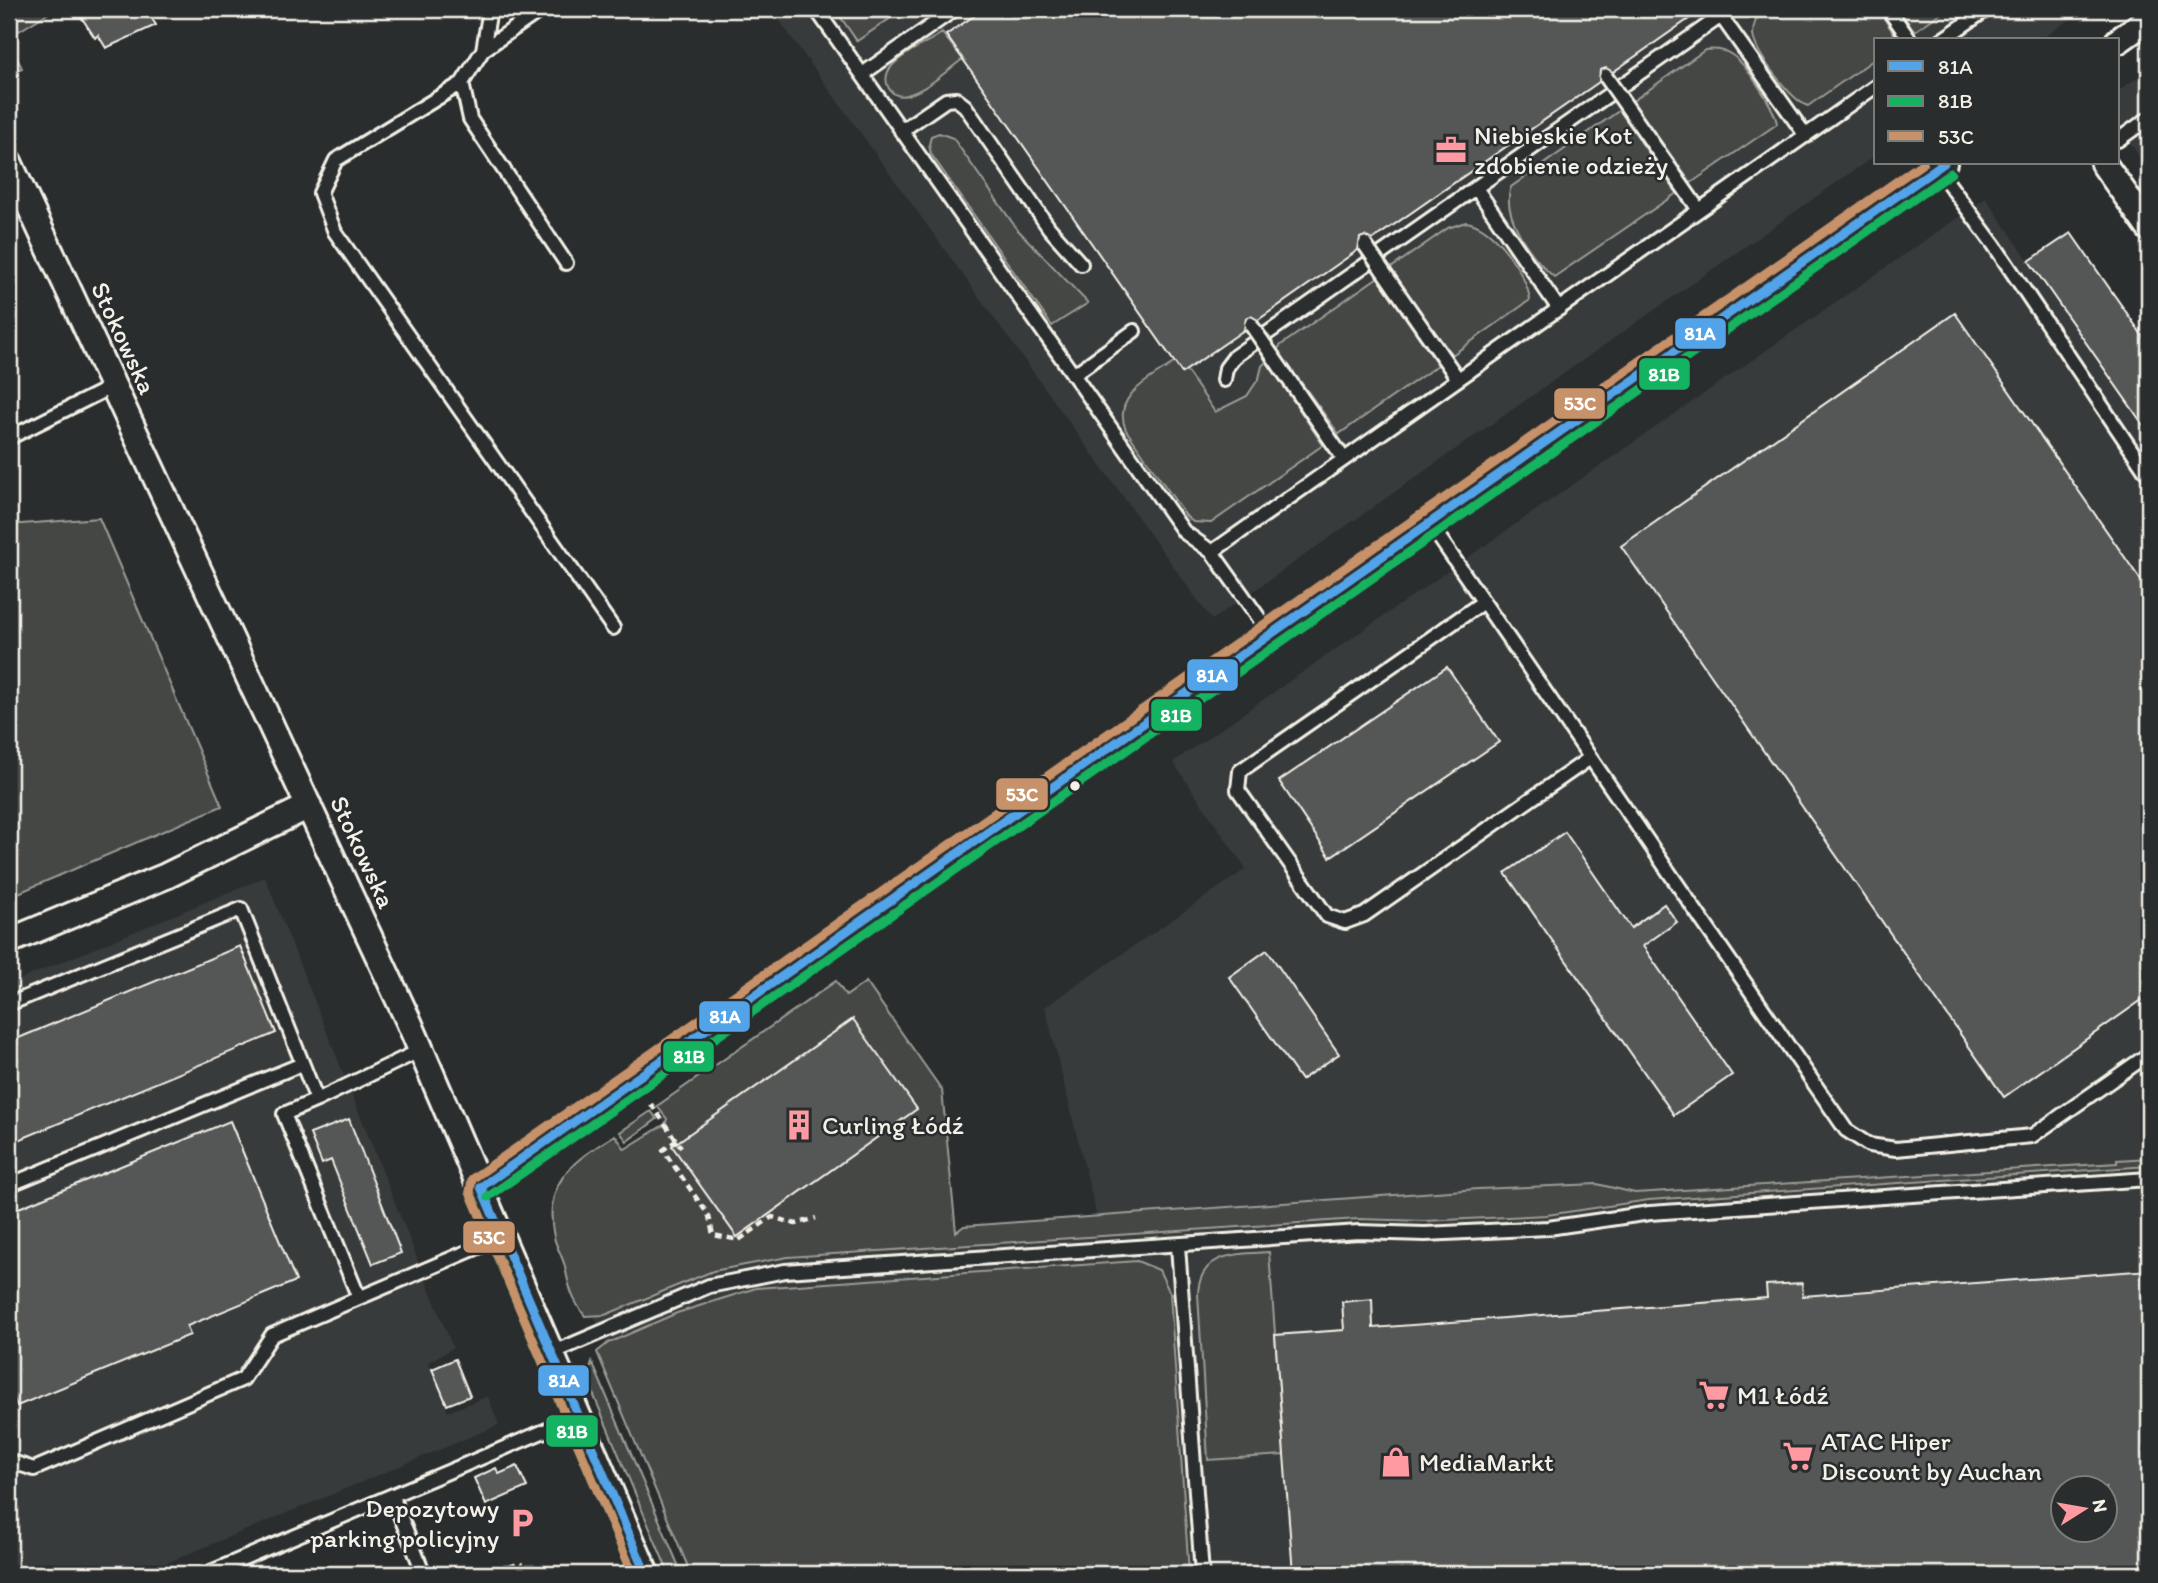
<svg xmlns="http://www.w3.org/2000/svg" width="2158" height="1583" font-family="Itim,sans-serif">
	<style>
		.built { fill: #373a3a; fill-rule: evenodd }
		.green { fill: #444645; stroke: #9c9c96; stroke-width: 2 }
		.building { fill: #555756; stroke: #f4f1e8; stroke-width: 2; fill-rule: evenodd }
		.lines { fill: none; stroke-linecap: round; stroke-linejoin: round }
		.lane-casing { stroke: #f4f1e8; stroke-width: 18 }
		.street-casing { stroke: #f4f1e8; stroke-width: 30 }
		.path { stroke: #f4f1e8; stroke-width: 4.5; stroke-dasharray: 7 5; stroke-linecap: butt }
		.lane { stroke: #2a2d2e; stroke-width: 12 }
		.street { stroke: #2a2d2e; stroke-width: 24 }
		.lane-bridge-casing { stroke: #f4f1e8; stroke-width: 18; stroke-linecap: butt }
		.lane-bridge { stroke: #2a2d2e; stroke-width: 12 }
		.bus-1-casing { stroke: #2a2d2e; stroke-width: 14 }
		.bus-2-casing { stroke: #2a2d2e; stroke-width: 14 }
		.bus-3-casing { stroke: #2a2d2e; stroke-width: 14 }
		.bus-1 { stroke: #53a3e8; stroke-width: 9 }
		.bus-2 { stroke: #13b361; stroke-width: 9 }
		.bus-3 { stroke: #c7916a; stroke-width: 9 }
		.bus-dot { fill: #f4f1e8; stroke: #2a2d2e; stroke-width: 2.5 }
		.labels { text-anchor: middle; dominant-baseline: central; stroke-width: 5; stroke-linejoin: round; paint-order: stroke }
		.poi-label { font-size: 26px; fill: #f4f1e8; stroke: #2a2d2e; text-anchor: start }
		.street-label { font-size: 26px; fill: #f4f1e8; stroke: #2a2d2e }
		.line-badge { stroke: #2a2d2e; stroke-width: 2.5 }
		.badge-label { font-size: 19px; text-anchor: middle; font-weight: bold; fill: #fff }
	</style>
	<rect width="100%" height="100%" fill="#2a2d2e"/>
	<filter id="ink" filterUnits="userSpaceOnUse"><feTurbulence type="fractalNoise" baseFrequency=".0143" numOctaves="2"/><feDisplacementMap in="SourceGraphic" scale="14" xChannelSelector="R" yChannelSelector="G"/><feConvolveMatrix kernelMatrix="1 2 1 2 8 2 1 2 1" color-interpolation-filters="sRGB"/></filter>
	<g filter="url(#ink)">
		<path class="built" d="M771 9H2085L2040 40H1876V155L1212 620Z
			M2149 69V171L2118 125V91Z
			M1986 198 2029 261 2071 233 2149 345V1574H703L589 1303 678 1267 1597 1184 1478 1189 1097 1217 1045 1007 1246 869 1173 762ZM2064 1488H2106V1530H2064Z
			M265 877 453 1348 428 1362 448 1412 488 1396 499 1425 140 1574H9V984Z"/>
		<path class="green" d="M9 9H55L9 37Z
			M835 9H904L857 41Z
			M1762 9H1878L1898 40H1876V58L1808 106C1792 101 1755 53 1753 35 1753 25 1756 17 1762 9Z
			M1898 9H1947L1915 31Z
			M942 33 963 59C946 71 927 90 907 95 890 100 880 80 891 67 903 53 927 43 942 33Z
			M9 43 22 68 9 74Z
			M1705 50C1714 49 1724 49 1732 55 1746 64 1775 108 1777 124L1691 183 1653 131 1640 141 1677 193 1554 277C1533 259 1500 215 1511 187Z
			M939 133 953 138 1017 229 1088 303 1052 326 931 154 929 145 931 136Z
			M1466 222C1494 226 1527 274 1530 300L1452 355 1413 301 1401 311 1438 365 1339 434 1300 381 1287 391 1323 445 1211 523 1193 522 1186 516 1126 430C1111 395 1151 379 1175 362L1182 373 1186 370 1215 412 1247 396 1259 378 1262 366 1281 345 1448 228Z
			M99 518 222 806 9 897V525Z
			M836 981 846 996 866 982 942 1090 956 1232 964 1226 1478 1189 1597 1184 1635 1193 2117 1163V1160L2149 1158V1166L1649 1200 1547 1215 1425 1221 1358 1219 788 1257 713 1271 605 1315 585 1316C572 1300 569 1287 565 1267 563 1257 556 1247 554 1237 542 1182 573 1161 615 1135L625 1149 665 1124 667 1119 657 1106Z
			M651 1111 657 1119 627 1141 620 1132Z
			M1269 1252 1284 1455 1208 1460 1198 1294C1200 1252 1236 1254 1269 1252Z
			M1137 1261 1159 1270 1170 1293 1189 1574H691L597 1352 608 1343 677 1313 756 1288Z
			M592 1362 682 1574H669L594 1396 589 1373Z"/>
		<path class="building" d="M76 9H146L156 25 106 48 98 35 95 38Z
			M984 9H1703L1613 72 1606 68 1600 70 1599 82 1372 240 1365 236 1360 238 1358 250 1258 320 1251 316 1246 318 1244 330 1182 373 946 35Z
			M2071 233 2149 345V433L2029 261Z
			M1955 313 2149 592V995L2004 1097 1621 546Z
			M1447 667 1499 742 1330 857 1279 781Z
			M1565 832 1631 928 1664 904 1677 922 1643 946 1732 1075 1674 1115 1505 873Z
			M240 946 276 1033 9 1144V1042Z
			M1267 950 1339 1054 1301 1080 1229 977Z
			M853 1019 917 1109 737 1237 672 1146Z
			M349 1119 401 1253 373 1264 331 1160 322 1164 310 1134Z
			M230 1121 296 1281 187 1326 190 1335 17 1406 14 1398 9 1400V1212Z
			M2149 1270V1574H1293L1275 1335 1344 1330 1342 1302 1372 1299 1373 1328 1767 1298 1766 1285 1802 1283 1803 1296ZM2063 1488H2105V1530H2063Z
			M455 1359 470 1396 447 1405 432 1369Z
			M517 1466 527 1487 486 1505 474 1478 496 1468 499 1474Z"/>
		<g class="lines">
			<g class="lane-casing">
				<path id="lane" d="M542 9 483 50 462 83 470 119 566 263
					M816 9 1184 532 1212 552 1271 635
					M1888 9 1910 40
					M1721 16 1806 136
					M1942 40 1987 9
					M483 50 490 9
					M864 73 955 9
					M462 83 336 160 320 193 335 232 613 628
					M901 131 946 100 956 99 965 106 1049 228 1081 264
					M2118 140 2149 118
					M1667 164 1699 210
					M1937 168 1994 245 2149 476
					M1476 188 1559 309
					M1426 333 1458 379
					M1073 375 1134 331
					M1224 380 1226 368 1235 356 1731 9
					M1312 413 1344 459
					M9 438 113 386
					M1430 524 1846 1130 1869 1145 1896 1149 2032 1136 2149 1054
					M1212 552 1876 86
					M1483 602 1240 771 1238 790 1327 916 1345 922 1364 915 1590 758
					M9 1004 241 909 317 1100 421 1050
					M317 1100 284 1114 359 1298
					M9 1185 302 1064
					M1178 1246 1202 1574
					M552 1353 709 1286 785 1271 1359 1232 1425 1234 1548 1228 1650 1213 2149 1179
					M9 1461 34 1469 243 1379 272 1335 502 1237
					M392 1496 424 1574
					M206 1574 580 1416"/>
			</g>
			<g class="street-casing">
				<path id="street" d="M2118 41 2149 19
					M9 162 409 1022 646 1574
					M2103 163 2149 228
					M9 941 166 876 309 806
					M481 1187 1944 163"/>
			</g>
			<path class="path" d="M651 1104 681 1147
				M677 1140 663 1150 709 1216 713 1235 739 1240 772 1217 796 1224 816 1218
				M500 1574 504 1569 520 1563 531 1574"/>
			<use href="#lane" class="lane"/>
			<use href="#street" class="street"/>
			<g class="lane-bridge-casing">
				<path id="lane-bridge" d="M1606 77 1667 164
					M1365 245 1426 333
					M1251 325 1312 413"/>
			</g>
			<use href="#lane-bridge" class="lane-bridge"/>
			<g class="bus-1-casing">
				<path id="bus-1" d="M481 1187 1944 163
					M481 1187 646 1574"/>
			</g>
			<g class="bus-2-casing">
				<path id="bus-2" d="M470 1192 633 1574
					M488 1197 1951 173"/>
			</g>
			<g class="bus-3-casing">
				<path id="bus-3" d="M633 1574 470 1192 472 1179 1923 163"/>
			</g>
			<use href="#bus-1" class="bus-1"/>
			<use href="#bus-2" class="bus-2"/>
			<use href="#bus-3" class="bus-3"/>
		</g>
	</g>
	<defs>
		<g id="office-bare" transform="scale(2.415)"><path d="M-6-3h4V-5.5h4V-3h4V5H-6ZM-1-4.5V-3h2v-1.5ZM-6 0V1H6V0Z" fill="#ff9aa2" stroke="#2a2d2e" stroke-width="2.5" paint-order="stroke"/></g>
		<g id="building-bare" transform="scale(2.415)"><path d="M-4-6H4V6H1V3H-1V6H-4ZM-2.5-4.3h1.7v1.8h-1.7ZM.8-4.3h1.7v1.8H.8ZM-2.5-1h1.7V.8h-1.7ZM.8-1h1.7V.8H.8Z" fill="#ff9aa2" stroke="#2a2d2e" stroke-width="2.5" paint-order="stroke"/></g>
		<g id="supermarket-bare" transform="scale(2.415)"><path d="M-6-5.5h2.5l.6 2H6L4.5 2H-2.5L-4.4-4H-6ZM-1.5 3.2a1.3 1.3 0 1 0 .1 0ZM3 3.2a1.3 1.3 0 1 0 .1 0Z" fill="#ff9aa2" stroke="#2a2d2e" stroke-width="2.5" paint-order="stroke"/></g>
		<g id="shop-bare" transform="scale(2.415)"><path d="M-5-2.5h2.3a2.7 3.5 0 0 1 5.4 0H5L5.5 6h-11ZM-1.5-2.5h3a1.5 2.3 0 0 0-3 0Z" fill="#ff9aa2" stroke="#2a2d2e" stroke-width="2.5" paint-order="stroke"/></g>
		<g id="parking-bare" transform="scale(2.415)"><path d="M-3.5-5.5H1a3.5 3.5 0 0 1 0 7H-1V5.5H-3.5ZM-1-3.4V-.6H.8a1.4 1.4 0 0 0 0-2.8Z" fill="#ff9aa2" stroke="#2a2d2e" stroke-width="2.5" paint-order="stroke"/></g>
	</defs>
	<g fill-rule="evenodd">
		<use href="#office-bare" x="1451" y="150"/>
		<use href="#building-bare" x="799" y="1125"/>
		<use href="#supermarket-bare" x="1714" y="1395"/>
		<use href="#supermarket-bare" x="1798" y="1456"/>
		<use href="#shop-bare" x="1396" y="1462"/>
		<use href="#parking-bare" x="522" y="1523"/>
	</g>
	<circle class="bus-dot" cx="1075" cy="786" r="6"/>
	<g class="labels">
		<g class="poi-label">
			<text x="1474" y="135">Niebieskie Kot<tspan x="1474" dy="30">zdobienie odzieży</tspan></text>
			<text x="822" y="1125">Curling Łódź</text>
			<text x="1737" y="1395">M1 Łódź</text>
			<text x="1821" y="1441">ATAC Hiper<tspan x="1821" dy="30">Discount by Auchan</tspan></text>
			<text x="1419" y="1462">MediaMarkt</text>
			<text x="499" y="1508" text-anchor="end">Depozytowy<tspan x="499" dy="30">parking policyjny</tspan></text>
		</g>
		<g class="street-label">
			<text transform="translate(124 338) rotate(65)">Stokowska</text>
			<text transform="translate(363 852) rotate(65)">Stokowska</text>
		</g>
	</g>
	<g class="line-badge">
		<rect x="1674" y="317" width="53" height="33" rx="7" fill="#53a3e8"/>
		<rect x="1638" y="357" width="53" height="34" rx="7" fill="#13b361"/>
		<rect x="1553" y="387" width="53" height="33" rx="7" fill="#c7916a"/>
		<rect x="1186" y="658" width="53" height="34" rx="7" fill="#53a3e8"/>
		<rect x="1150" y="698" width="53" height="34" rx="7" fill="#13b361"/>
		<rect x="995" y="777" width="54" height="34" rx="7" fill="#c7916a"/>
		<rect x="698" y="1000" width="53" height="33" rx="7" fill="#53a3e8"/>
		<rect x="662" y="1040" width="53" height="33" rx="7" fill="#13b361"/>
		<rect x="462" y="1220" width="54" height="34" rx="7" fill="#c7916a"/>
		<rect x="537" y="1364" width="53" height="33" rx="7" fill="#53a3e8"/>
		<rect x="545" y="1414" width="54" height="34" rx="7" fill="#13b361"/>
	</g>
	<g class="badge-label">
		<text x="1700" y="340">81A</text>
		<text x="1664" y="381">81B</text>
		<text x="1580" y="410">53C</text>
		<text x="1212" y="682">81A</text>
		<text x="1176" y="722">81B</text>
		<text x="1022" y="801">53C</text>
		<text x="725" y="1023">81A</text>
		<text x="689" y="1063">81B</text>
		<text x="489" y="1244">53C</text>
		<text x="564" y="1387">81A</text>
		<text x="572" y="1438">81B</text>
	</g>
	<rect width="2158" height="1583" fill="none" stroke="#2a2d2e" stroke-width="35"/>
	<rect x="18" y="18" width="2123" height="1548" fill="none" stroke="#f4f1e8" stroke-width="2.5" filter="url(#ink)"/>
	<rect x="1874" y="38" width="245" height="126" fill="#2a2d2e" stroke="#7b7b78" stroke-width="2"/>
	<rect x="1888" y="61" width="35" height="10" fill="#53a3e8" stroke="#7b7b78" stroke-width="2"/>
	<text x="1938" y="74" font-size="21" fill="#f4f1e8">81A</text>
	<rect x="1888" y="96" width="35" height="10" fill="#13b361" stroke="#7b7b78" stroke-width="2"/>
	<text x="1938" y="108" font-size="21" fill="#f4f1e8">81B</text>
	<rect x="1888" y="131" width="35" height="10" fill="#c7916a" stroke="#7b7b78" stroke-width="2"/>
	<text x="1938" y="144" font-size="21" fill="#f4f1e8">53C</text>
	<g transform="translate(2084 1509) rotate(79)"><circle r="33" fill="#2a2d2e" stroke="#7b7b78" stroke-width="2"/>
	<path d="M0-5L12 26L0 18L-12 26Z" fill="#ff9aa2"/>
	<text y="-10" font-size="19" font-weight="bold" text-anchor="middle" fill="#f4f1e8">N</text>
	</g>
</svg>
